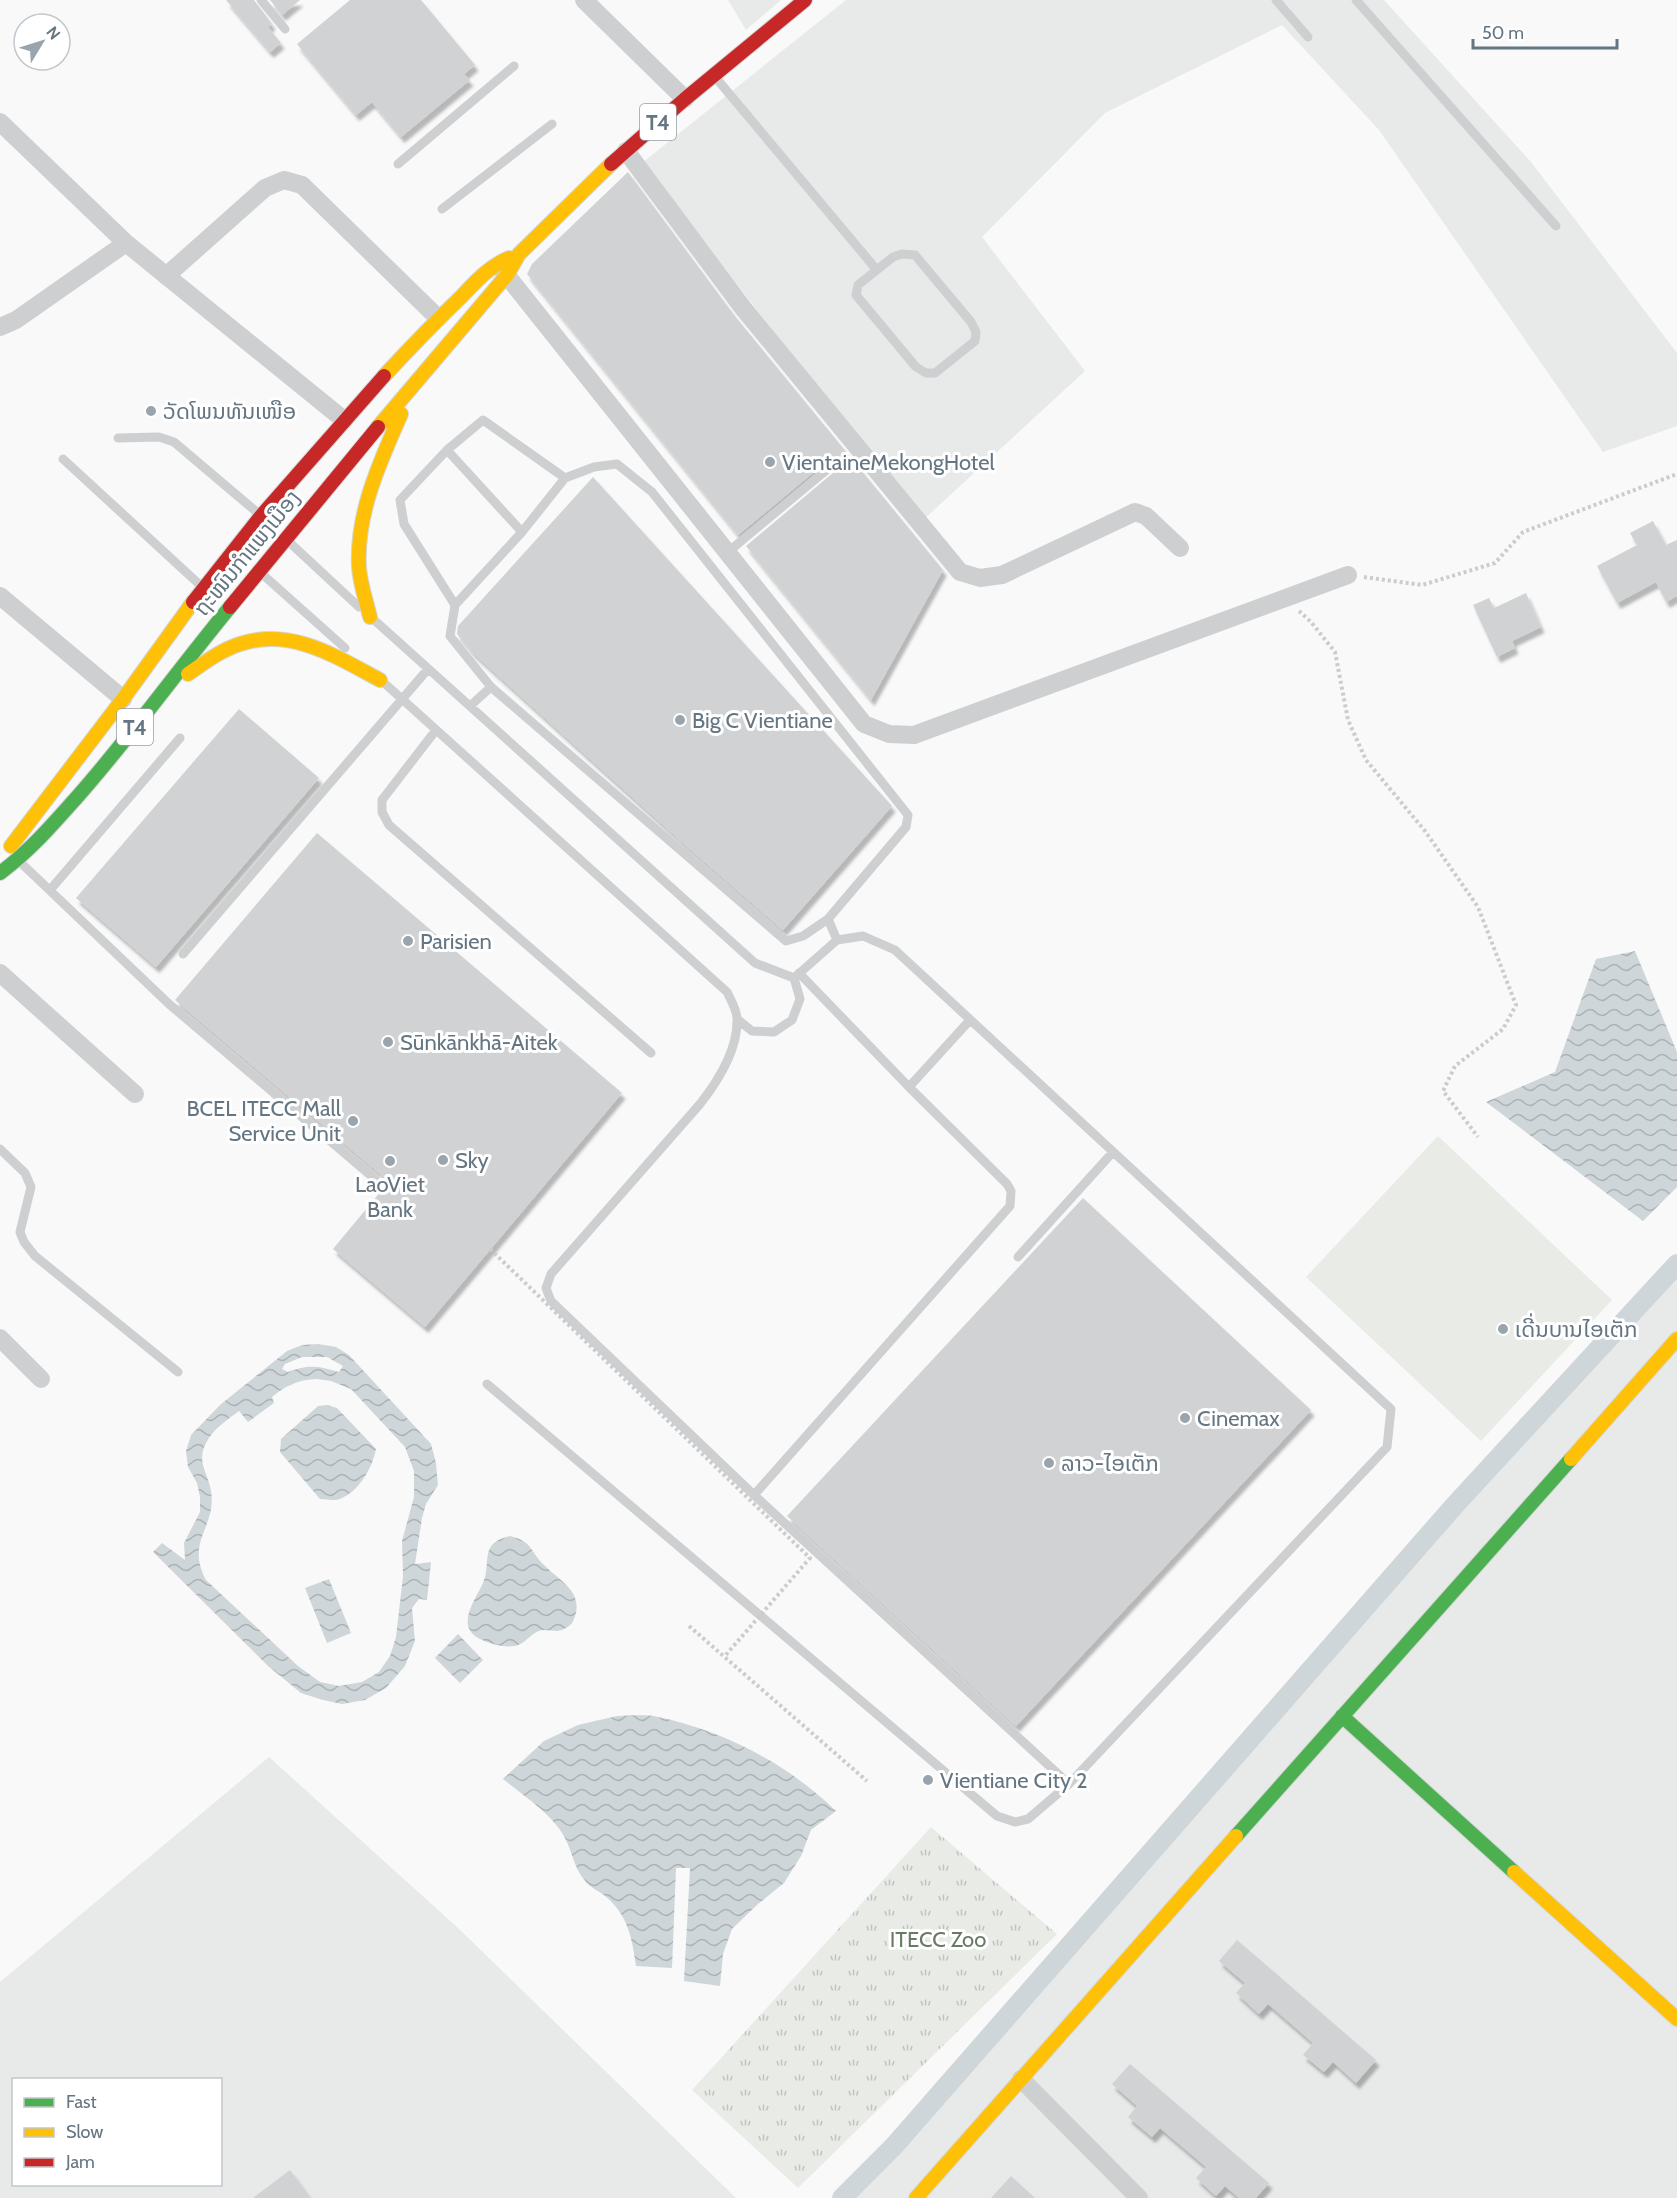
<svg xmlns="http://www.w3.org/2000/svg" width="1677" height="2198" font-family="Cabin,'Noto Sans Lao',sans-serif">
	<style>
		.built { fill: #e8e9e9; fill-rule: evenodd }
		.park { fill: url(#park-tufts) }
		.pitch { fill: #e8ebe6 }
		.water { fill: url(#water-waves); fill-rule: evenodd }
		.lines { fill: none; stroke-linecap: round; stroke-linejoin: round }
		.canal { stroke: #ced6d9; stroke-width: 20 }
		.building { fill: #d0d2d3; filter: url(#shadow) }
		.fast-casing { stroke: #d5d6d7; stroke-width: 16 }
		.slow-casing { stroke: #d5d6d7; stroke-width: 16 }
		.jam-casing { stroke: #d5d6d7; stroke-width: 16 }
		.path { stroke: #cbcccd; stroke-width: 4; stroke-dasharray: 3 3; stroke-linecap: butt }
		.lane { stroke: #cecfd0; stroke-width: 9 }
		.street { stroke: #cecfd0; stroke-width: 18 }
		.fast { stroke: #4caf50; stroke-width: 14 }
		.slow { stroke: #ffc107; stroke-width: 14 }
		.jam { stroke: #c62828; stroke-width: 14 }
		.path-bridge { stroke: #cbcccd; stroke-width: 4; stroke-dasharray: 3 3; stroke-linecap: butt }
		.poi-dot { fill: #99a4ac; stroke: #fff; stroke-width: 2 }
		.labels { text-anchor: middle; dominant-baseline: central; stroke-width: 6; stroke-linejoin: round; paint-order: stroke }
		.shield { fill: #fff; stroke: #939fa8; stroke-width: 1.5 }
		.shield-label { font-size: 21px; font-weight: bold; fill: #657683 }
		.poi-label { font-size: 22px; fill: #657683; stroke: #fff; text-anchor: start }
		.street-label { font-size: 22px; fill: #657683; stroke: #fff }
		.park-label { font-size: 22px; fill: #687a64; stroke: #fff }
	</style>
	<defs>
		<pattern id="park-tufts" width="24" height="20" patternUnits="userSpaceOnUse" patternTransform="scale(1.5)"><rect width="24" height="20" fill="#e8ebe6"/><path d="M3 7l-1-3M5 7V3M7 7l1-3M15 17l-1-3M17 17v-4M19 17l1-3" fill="none" stroke="#c0c3c0"/></pattern>
		<pattern id="water-waves" width="16" height="10" patternUnits="userSpaceOnUse" patternTransform="scale(1.5)"><rect width="16" height="10" fill="#ced6d9"/><path d="M0 5q4-4 8 0t8 0" fill="none" stroke="#abb2b5"/></pattern>
		<filter id="shadow"><feDropShadow dx="3.5" dy="6" stdDeviation="1.5" flood-color="#0004"/></filter>
	</defs>
	<rect width="100%" height="100%" fill="#f9f9f9"/>
	<path class="built" d="M728 0H781L746 30Z
		M846 0H1384L1531 162 1677 353V426L1603 452 1379 130 1282 25 1105 113 982 237 1085 371 922 521 642 163Z
		M1677 1264V2198H844L894 2146 1454 1506Z
		M269 1757 458 1928 736 2198H0V1982ZM14 2080H220V2184H14Z"/>
	<path class="park" d="M931 1827 1057 1934 798 2188 692 2090Z"/>
	<path class="pitch" d="M1438 1136 1612 1300 1481 1441 1306 1277Z"/>
	<path class="water" d="M1635 951 1677 1052V1187L1643 1221 1486 1102 1555 1072 1596 959Z
		M318 1344 336 1347 349 1355 431 1444 436 1463 438 1485 426 1504 422 1518 415 1564 431 1562 427 1600 419 1599 412 1608 415 1641 405 1666 386 1688 365 1700 342 1704 323 1700 301 1693 268 1666 153 1552 162 1543 185 1560 184 1543 200 1512V1497L197 1483 188 1467 186 1451 191 1435 220 1405 287 1351 302 1345ZM302 1357H327L343 1366 339 1372C318 1366 309 1364 288 1372L282 1369 285 1364ZM317 1379 331 1381 351 1389 405 1447 414 1471V1497L402 1541 403 1576 396 1637 390 1656 379 1672 362 1682 339 1686 320 1682 298 1666 206 1580C185 1541 217 1527 211 1491 208 1473 196 1462 206 1443 213 1429 227 1420 239 1411L248 1422 274 1403 272 1397C287 1385 297 1380 317 1379Z
		M327 1405 337 1408 376 1449C372 1469 359 1491 340 1499 334 1501 326 1499 320 1499L280 1452 281 1439 318 1406Z
		M510 1536C533 1542 529 1550 543 1564 559 1581 585 1591 574 1619 572 1626 564 1630 557 1631 552 1631 543 1629 539 1631 532 1633 527 1641 520 1644 510 1650 490 1644 480 1639 454 1626 476 1599 483 1583 492 1563 478 1543 510 1536Z
		M329 1579 351 1633 327 1643 305 1588Z
		M458 1634 483 1660 460 1683 435 1658Z
		M617 1716C630 1716 645 1714 658 1717 723 1730 789 1765 836 1811L811 1830 801 1856 784 1883 758 1904 732 1929 723 1954 720 1986 684 1981 690 1868H676L672 1968 636 1966C632 1938 628 1915 605 1896 599 1891 591 1888 586 1882 575 1870 573 1855 566 1840 554 1815 524 1796 503 1779L544 1741 578 1725Z"/>
	<g class="lines">
		<path class="canal" d="M842 2198 894 2146 1454 1506 1677 1264"/>
	</g>
	<path class="building" d="M226 0H254L272 24 268 27 281 43 270 52Z
		M270 0H300L282 15Z
		M350 0H421L475 65 464 74 470 80 401 137 372 102 356 115 297 44Z
		M628 172 734 315 943 570 871 700 746 546 834 472 836 469V463L832 461 826 462 738 535 527 274 532 264Z
		M593 477 892 806 783 930 684 844 472 652 457 634 458 626Z
		M1653 521 1666 545 1677 540V596L1666 602 1656 582 1617 603 1597 566 1637 545 1630 533Z
		M1526 593 1541 627 1512 641 1515 648 1497 657 1473 605 1489 598 1494 608Z
		M239 709 319 778 156 967 76 898Z
		M317 833 622 1093 425 1327 333 1249 386 1185 381 1181 380 1174 175 1000Z
		M1083 1198 1311 1410 1016 1726 787 1516Z
		M1237 1940 1376 2060 1356 2083 1333 2062 1324 2072 1303 2055 1313 2043 1268 2004 1259 2014 1236 1993 1245 1983 1219 1961Z
		M1130 2064 1269 2183 1256 2198H1239L1225 2186 1216 2196 1196 2178 1206 2167 1160 2128 1152 2137 1128 2117 1137 2106 1112 2084Z
		M290 2170 311 2198H253Z
		M1011 2176 1035 2198H991Z"/>
	<g class="lines">
		<g class="fast-casing">
			<path id="fast" d="M0 873C30 851 53 824 78 796 131 736 178 670 230 607
				M1342 1716 1514 1872
				M1236 1836 1571 1459"/>
		</g>
		<g class="slow-casing">
			<path id="slow" d="M384 376C409 349 435 322 462 296 476 281 490 266 509 258
				M378 427 507 275 519 254 611 164
				M370 617C366 600 360 584 359 567 356 513 380 462 401 414
				M188 674C204 663 221 650 240 644 291 627 337 657 380 680
				M11 846 123 699 193 602
				M1571 1459 1677 1339
				M1514 1872 1677 2019
				M916 2198 1236 1836"/>
		</g>
		<g class="jam-casing">
			<path id="jam" d="M611 164 685 99 805 0
				M193 602 261 516 384 376
				M230 607 378 427"/>
		</g>
		<path class="path" d="M1364 577 1422 585 1495 563 1523 532 1677 474
			M1299 611 1311 622 1335 652 1348 720 1366 760 1425 831 1478 907 1516 1005 1503 1029 1455 1066 1443 1091 1478 1137
			M689 1626 867 1781"/>
		<path class="lane" d="M261 0 285 29
			M1276 0 1308 37
			M1356 0 1556 226
			M716 78 876 269
			M398 164 514 66
			M442 209 552 124
			M902 254 915 255 971 322 976 332 975 341 935 373H926L916 367 856 295 858 285 893 257Z
			M118 438 159 437 174 442 259 514
			M447 450 522 532
			M63 459 200 585
			M617 464 652 492 908 815 906 827 828 919 803 936 786 941 491 687 450 636 455 605 522 532 565 478 594 467Z
			M288 541 359 607
			M728 552 830 467
			M261 573 345 648
			M455 605 404 524 400 500 447 450 483 420 565 478
			M372 618 755 963 794 978
			M382 681 727 992C731 1000 737 1010 737 1019 738 1050 718 1081 700 1104L551 1274 546 1288 551 1301 754 1495 1069 1784 1387 1447 1391 1409 895 950 863 936 837 940 794 978
			M470 706 491 687
			M436 730 382 800V812L389 825 651 1053
			M20 862 169 1004 375 1179
			M50 890 180 738
			M828 919 837 940
			M183 954 428 669
			M799 973 909 1087
			M737 1019 752 1031 774 1032 792 1020 800 999 794 978
			M0 1149 25 1173 31 1187 20 1232 24 1242 35 1256 178 1372
			M1018 1257 1113 1152
			M487 1384 997 1816 1015 1822 1028 1819 1069 1784
			M754 1495 1010 1206 1011 1191 1007 1184 909 1087 970 1020"/>
		<path class="street" d="M584 0 685 99
			M0 122 126 243 344 420
			M626 151 743 308 960 572 980 578 1002 575 1135 512 1146 516 1180 548
			M500 267 864 724 889 734 914 735 1348 575
			M166 276 265 188 284 180 302 185 438 318
			M0 327 16 320 126 243
			M0 596 123 699
			M0 973 135 1094
			M0 1338 41 1379
			M1021 2079 1139 2198"/>
		<use href="#fast" class="fast"/>
		<use href="#slow" class="slow"/>
		<use href="#jam" class="jam"/>
		<path class="path-bridge" d="M490 1249 810 1558 724 1657"/>
	</g>
	<g class="poi-dot">
		<circle cx="151" cy="411" r="6"/>
		<circle cx="770" cy="462" r="6"/>
		<circle cx="680" cy="720" r="6"/>
		<circle cx="408" cy="941" r="6"/>
		<circle cx="388" cy="1042" r="6"/>
		<circle cx="353" cy="1121" r="6"/>
		<circle cx="443" cy="1160" r="6"/>
		<circle cx="390" cy="1161" r="6"/>
		<circle cx="1503" cy="1329" r="6"/>
		<circle cx="1185" cy="1418" r="6"/>
		<circle cx="1049" cy="1463" r="6"/>
		<circle cx="928" cy="1780" r="6"/>
	</g>
	<g class="labels">
		<g class="shield">
			<rect x="640" y="104" width="36" height="36" rx="4.5"/>
			<rect x="117" y="709" width="36" height="36" rx="4.5"/>
		</g>
		<g class="shield-label">
			<text x="658" y="122">T4</text>
			<text x="135" y="727">T4</text>
		</g>
		<g class="poi-label">
			<text x="163" y="411">ວັດໂພນທັນເໜືອ</text>
			<text x="782" y="462">VientaineMekongHotel</text>
			<text x="692" y="720">Big C Vientiane</text>
			<text x="420" y="941">Parisien</text>
			<text x="400" y="1042">Sūnkānkhā-Aitek</text>
			<text x="341" y="1108" text-anchor="end">BCEL ITECC Mall<tspan x="341" dy="25">Service Unit</tspan></text>
			<text x="455" y="1160">Sky</text>
			<text x="390" y="1184" text-anchor="middle">LaoViet<tspan x="390" dy="25">Bank</tspan></text>
			<text x="1515" y="1329">ເດີ່ນບານໄອເຕັກ</text>
			<text x="1197" y="1418">Cinemax</text>
			<text x="1061" y="1463">ລາວ-ໄອເຕັກ</text>
			<text x="940" y="1780">Vientiane City 2</text>
		</g>
		<g class="street-label">
			<text transform="translate(247 553) rotate(-51)">ຖະໜົນກຳແພງເມືອງ</text>
		</g>
		<g class="park-label">
			<text x="938" y="1939">ITECC Zoo</text>
		</g>
	</g>
	<rect x="12" y="2078" width="210" height="108" fill="#ffffff" stroke="#c1c8cd" stroke-width="1.5"/>
	<rect x="24" y="2098" width="30" height="9" fill="#4caf50" stroke="#c1c8cd" stroke-width="1.5"/>
	<text x="66" y="2108" font-size="18" fill="#657683">Fast</text>
	<rect x="24" y="2128" width="30" height="9" fill="#ffc107" stroke="#c1c8cd" stroke-width="1.5"/>
	<text x="66" y="2138" font-size="18" fill="#657683">Slow</text>
	<rect x="24" y="2158" width="30" height="9" fill="#c62828" stroke="#c1c8cd" stroke-width="1.5"/>
	<text x="66" y="2168" font-size="18" fill="#657683">Jam</text>
	<g transform="translate(42 42) rotate(52)"><circle r="28" fill="#ffffff" stroke="#c1c8cd" stroke-width="1.5"/>
	<path d="M0-4.5L10 22L0 15L-10 22Z" fill="#99a4ac"/>
	<text y="-9" font-size="16" font-weight="bold" text-anchor="middle" fill="#657683">N</text>
	</g>
	<path d="M1473 39v9h144v-9" fill="none" stroke="#657683" stroke-width="3"/>
	<text x="1482" y="39" font-size="18" fill="#657683" stroke="#ffffff" stroke-width="4.5" paint-order="stroke">50 m</text>
</svg>
